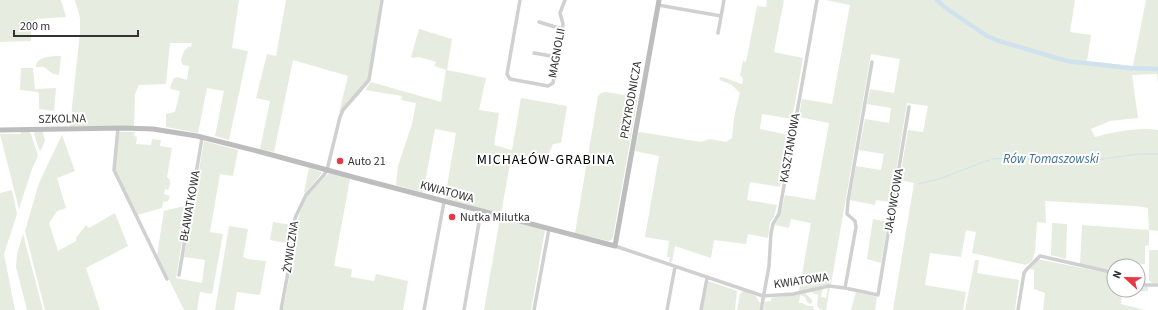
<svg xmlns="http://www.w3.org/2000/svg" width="1158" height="310" font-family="'Source Sans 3',sans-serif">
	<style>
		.green { fill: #e6ecdf }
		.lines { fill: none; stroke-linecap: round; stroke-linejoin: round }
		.stream { stroke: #cfe2ee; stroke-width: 1 }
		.canal { stroke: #cfe2ee; stroke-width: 4.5 }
		.street { stroke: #d0d0d0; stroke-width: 3.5 }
		.secondary { stroke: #bdbdbd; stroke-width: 5 }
		.poi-dot { fill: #e63946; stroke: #fff; stroke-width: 1.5 }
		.labels { text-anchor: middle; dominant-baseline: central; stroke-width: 4; stroke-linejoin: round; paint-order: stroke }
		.street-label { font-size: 12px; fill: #333; stroke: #fff }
		.poi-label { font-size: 12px; fill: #333; stroke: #fff; text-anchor: start }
		.water-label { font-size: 13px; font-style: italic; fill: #3f7597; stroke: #fff }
		.quarter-label { font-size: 14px; letter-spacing: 1px; fill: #000; stroke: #fff }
	</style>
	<rect width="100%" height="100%" fill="#fff"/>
	<path class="green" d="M0 0H61L66 17 36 19V24H31V41L0 42Z
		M75 0H239L232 48 248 51 229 140 215 136 224 91 207 88 198 133 166 127V114L175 112 180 91 171 89 170 88 173 79 177 77 187 80 189 66 183 65 181 60 184 51 188 47H191L192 43H170L166 84 139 85 135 94 134 127 70 126 80 32V18Z
		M286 0H380L368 81 339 113 348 76 293 60 274 152 260 149 270 101 256 98 267 54 276 56Z
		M767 0H784L774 52 803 58 792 119 762 114 760 129 789 135 780 187 750 182 747 200 777 205 774 217 770 222 768 238 748 234 746 244 714 240 711 258 675 246 672 262H669L670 257H667L669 241 645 237 659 156 635 151 638 133 640 132 701 142 710 139 726 142 732 138C733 131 733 125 734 119 735 110 738 102 740 93L732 85 720 80 719 78 722 77 742 84 743 78 740 75 743 61 746 62 757 6 766 7Z
		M826 0H1075L1070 32 1091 35 1087 61 1133 66 1146 0H1158V84L1157 74 1132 75 1138 118 1110 121 1091 129 1095 137C1114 132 1138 127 1158 130V231L1149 230V245L1145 246V264L1114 266V271L1080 264 1082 225 1149 230 1148 208 1136 206 1045 201 1046 223 1037 222 1035 252 1032 261 1026 265 972 253 976 232 966 230 961 257 930 253 925 285 966 292 963 310H893L914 183 899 180 902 172 901 171 908 130 923 132 928 106 907 103 891 202 876 200 875 205 850 200 856 166 881 170 884 154 859 150 865 119 889 123 891 108 867 104 870 89 894 93 900 59 871 54 831 284 799 291 811 223 791 219 789 228 775 225 780 217 785 195 815 200 829 123 799 117 802 99 832 104 850 5Z
		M419 29 452 39 447 70 486 78 479 110 499 113 494 145 512 150 521 98 567 106 561 143 553 144 548 156 540 158 534 162 511 158 501 214 445 198 456 133 435 129 423 193 396 185 398 166 412 124 416 103 401 100 402 96 365 90 371 82 441 102 446 70 434 66 436 62 419 57 414 58 411 57Z
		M56 56H61L59 75 53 74 44 67H36C36 57 48 57 56 56Z
		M21 68H33L35 89 56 88 54 111 39 109V94L38 92 20 90Z
		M605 92 638 97 613 237 611 240 608 241 575 233 598 96 601 93Z
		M21 132H29L31 134 38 156 32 169 19 209 0 134H21Z
		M35 132H43L45 141 40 152 34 134Z
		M118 132H135L134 136 137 137 136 144 151 145 152 139 161 140 160 146 172 148 167 177 170 180V185L168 190 165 189 164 194 170 196 168 201 163 202 162 208 137 215 115 168Z
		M62 135 75 171 57 178 66 208 57 211 49 223 58 251 76 241V238L86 225 89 228 115 213 128 246 86 268 100 310H45L25 231 38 186 45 170Z
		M204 141 238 150 233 176 220 174 210 232 223 234 212 294 200 292 197 310H184L157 255 164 211 188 205 176 278 202 283 205 260 184 257Z
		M309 168 321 172 322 173 306 192H304Z
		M329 173 350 179 334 266 352 269 351 277 374 281 376 274 408 281 403 310H283L297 237 298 220 300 212 308 195Z
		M12 190 17 214 4 254 15 310H0V193Z
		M500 218 545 230 531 310H484Z
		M873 219 888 222 881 263 867 259Z
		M273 222 292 225 293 236 291 244 270 240Z
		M1052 223 1067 224 1066 259 1051 255Z
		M229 226 248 229 243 257 248 259 266 261 260 295 237 292 234 310H215Z
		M23 234 43 310H27L16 267 17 254Z
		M1149 250H1158V283H1152L1149 280Z
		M1037 259 1112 274 1114 275V290H1138V287H1148V291H1127L1122 296 1121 304 1145 310H1043L1045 293 1034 289V270L1030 269Z
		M975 260H979L977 273 1019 280 1015 310H965Z
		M708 281 737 291 735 310H702Z
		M828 287H830L826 310H821L817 306 818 295 813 293 811 291 823 289 821 297 826 298Z
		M743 291 756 296 760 303 759 310H737L740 294Z
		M856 292 877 297 875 310H851Z
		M805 293 812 300V303L810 304 807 302 805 297 800 295 799 303H802L808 306H813L814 310H763L764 302 771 301V298Z"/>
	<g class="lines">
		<path class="stream" d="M992 159C1021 156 1049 161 1078 161 1105 161 1131 152 1158 154
			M918 184 939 179 989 160"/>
		<path class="canal" d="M937 0 943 6 987 36 999 41 1067 61 1129 68 1158 69"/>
		<path class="street" d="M520 0 507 74 510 79 548 86 553 83 563 24 560 13 565 0
			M658 5 721 16
			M539 22 562 29
			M718 33 724 0
			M534 53 557 57
			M118 128 114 170 167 279
			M615 246 763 296 793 294 829 286 845 288 878 295 909 107
			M179 275 202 138
			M1138 285H1158
			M845 288 856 227 855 221 847 214 848 201 872 62
			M281 310 294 240 295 218 306 195 324 175 327 170 340 117 343 110 369 80 382 0
			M424 310 444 202
			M464 310 481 211
			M534 310 549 229
			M667 310 675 267
			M701 310 707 278
			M761 310 769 266 771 233 773 224 779 214 817 0
			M1018 310 1024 273 1026 270 1040 256 1106 271 1114 274"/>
		<path class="secondary" d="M0 130 124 128 153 129 197 136 261 152 364 180 615 246 659 0"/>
	</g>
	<g class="poi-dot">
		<circle cx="340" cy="161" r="4"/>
		<circle cx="452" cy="217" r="4"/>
	</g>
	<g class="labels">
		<g class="street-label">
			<text transform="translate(557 53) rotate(-80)">MAGNOLII</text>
			<text transform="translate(631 100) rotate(-80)">PRZYRODNICZA</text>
			<text transform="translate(62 119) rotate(-1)">SZKOLNA</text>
			<text transform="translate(790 148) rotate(-80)">KASZTANOWA</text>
			<text transform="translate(447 192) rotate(15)">KWIATOWA</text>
			<text transform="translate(894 201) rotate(-80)">JAŁOWCOWA</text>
			<text transform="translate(190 206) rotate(-80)">BŁAWATKOWA</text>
			<text transform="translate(291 247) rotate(-82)">ŻYWICZNA</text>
			<text transform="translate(801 281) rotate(-8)">KWIATOWA</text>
		</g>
		<g class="poi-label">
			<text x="348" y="161">Auto 21</text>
			<text x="460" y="217">Nutka Milutka</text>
		</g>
		<g class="water-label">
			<text x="1051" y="159">Rów Tomaszowski</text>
		</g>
		<g class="quarter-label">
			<text x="546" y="160">MICHAŁÓW-GRABINA</text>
		</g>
	</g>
	<g transform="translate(1126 278) rotate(292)"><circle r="19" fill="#ffffff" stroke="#adadad"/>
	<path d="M0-3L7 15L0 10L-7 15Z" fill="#e63946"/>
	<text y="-6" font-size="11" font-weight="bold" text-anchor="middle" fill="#333333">N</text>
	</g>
	<path d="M14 30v6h124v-6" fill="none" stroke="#333333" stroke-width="2"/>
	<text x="20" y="30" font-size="12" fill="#333333" stroke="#ffffff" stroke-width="3" paint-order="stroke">200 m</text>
</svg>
